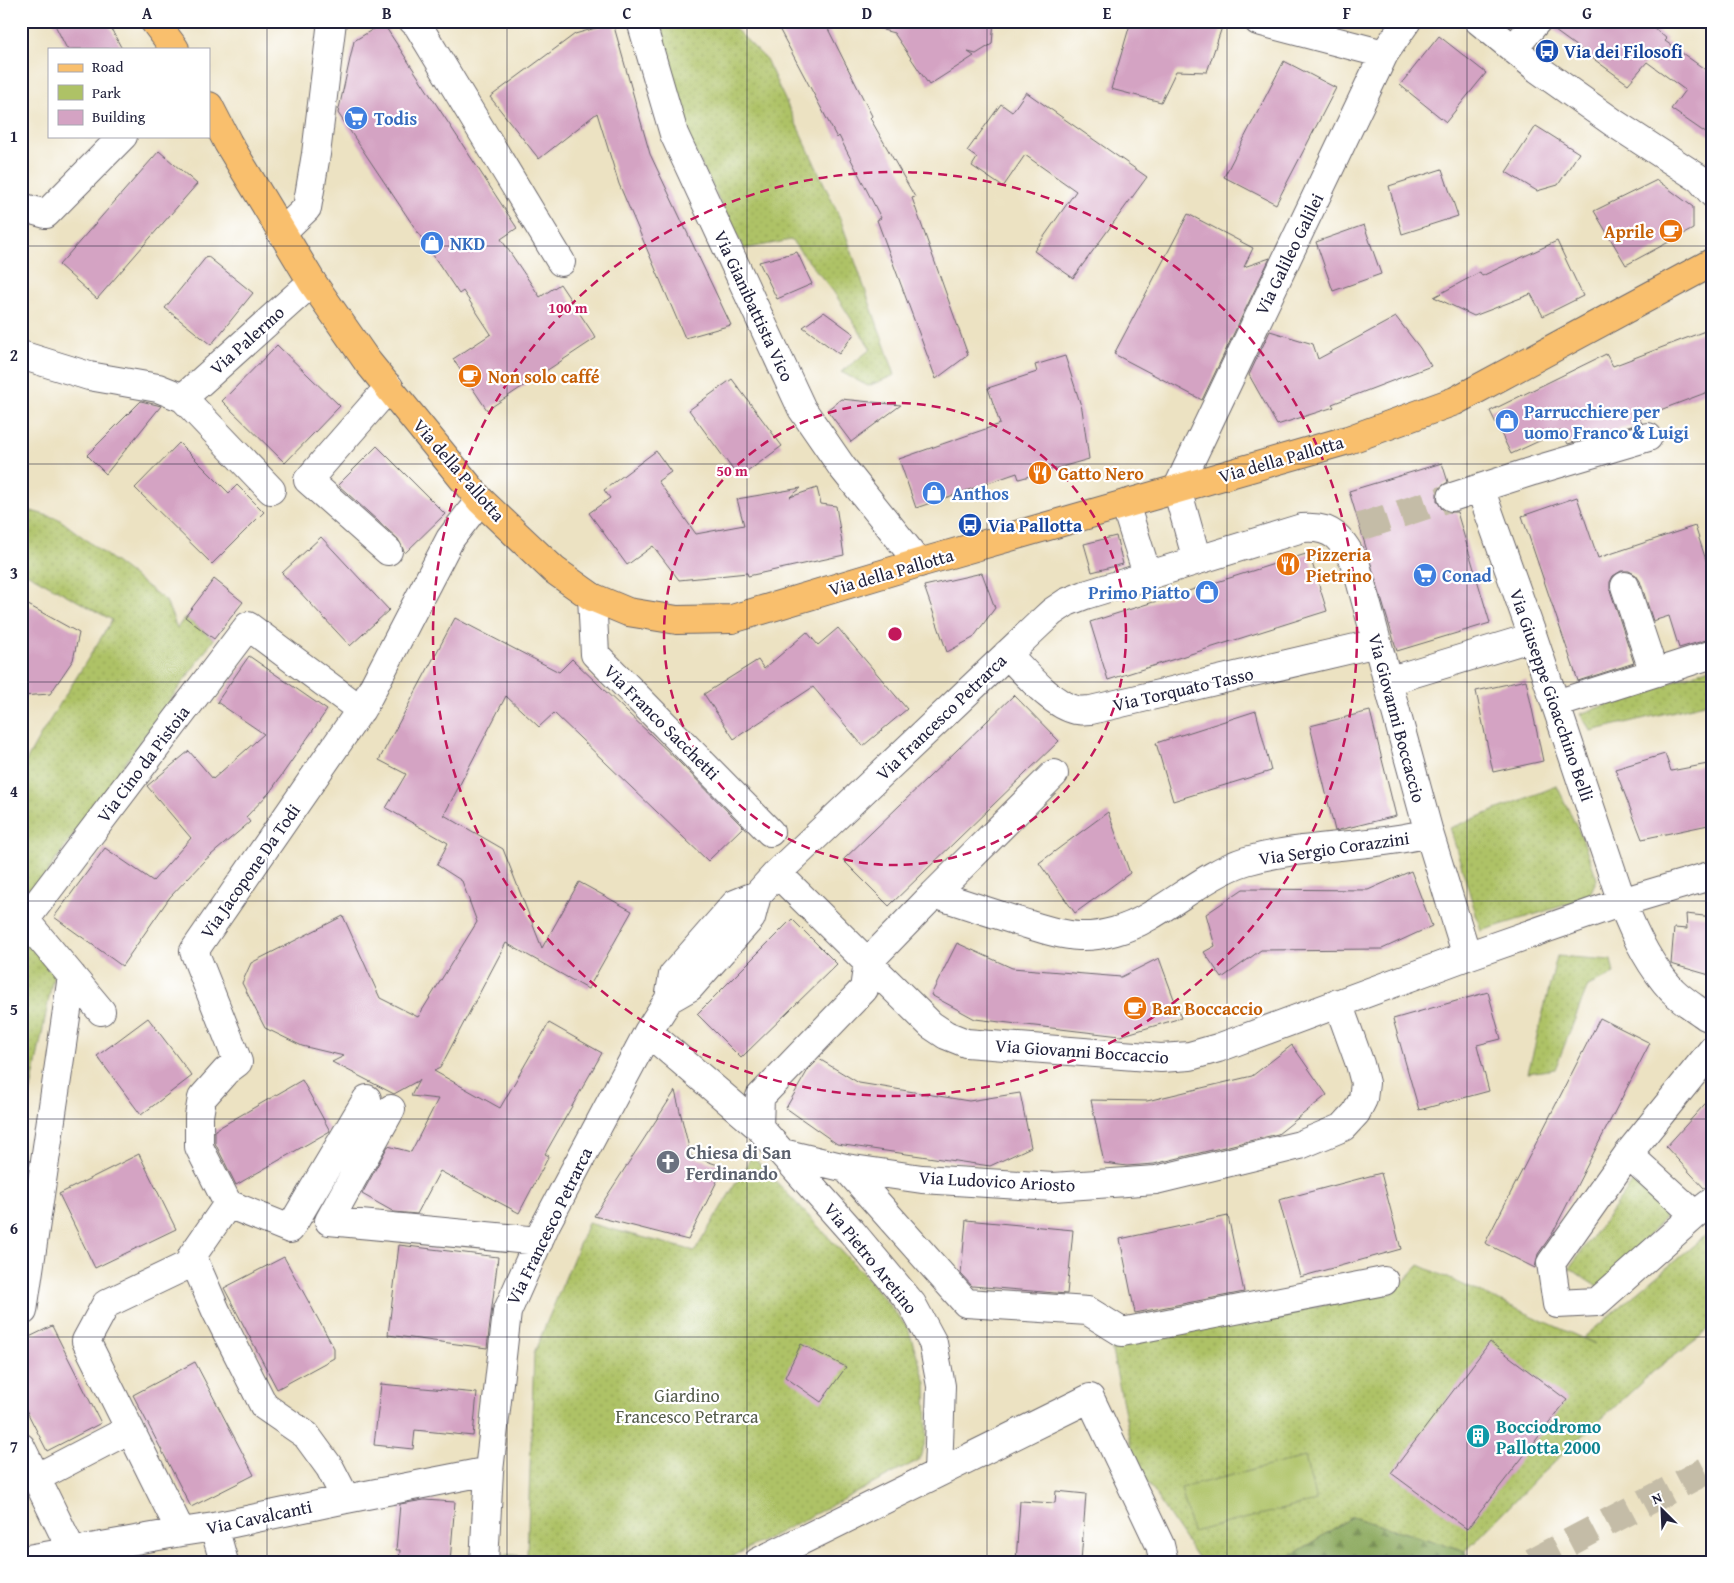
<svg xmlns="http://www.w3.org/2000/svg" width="1734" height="1583" font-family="'Gentium Book Plus',serif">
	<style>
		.green { fill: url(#green-dots); stroke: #687250 }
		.forest { fill: url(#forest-firs); stroke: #56654b }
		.pitch { fill: #aec266; stroke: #687250 }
		.building { fill: #d4a3c3 }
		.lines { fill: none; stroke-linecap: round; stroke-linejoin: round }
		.minor-tunnel { stroke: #c4bca7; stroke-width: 28; stroke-dasharray: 28 14; stroke-linecap: butt }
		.highway-tunnel { stroke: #c4bca7; stroke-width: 28; stroke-dasharray: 28 14; stroke-linecap: butt }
		.minor-casing { stroke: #69656a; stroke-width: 30 }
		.major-casing { stroke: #69656a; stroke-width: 30 }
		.minor { stroke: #fff; stroke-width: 28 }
		.major { stroke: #f9bf6d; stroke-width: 28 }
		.grid { fill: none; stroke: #22223b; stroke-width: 1; stroke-opacity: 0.55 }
		.ring { fill: none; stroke: #c2185b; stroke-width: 2.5; stroke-dasharray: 9 6 }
		.labels { text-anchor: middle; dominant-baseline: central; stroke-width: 4.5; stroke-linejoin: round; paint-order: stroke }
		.transit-label { font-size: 18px; font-weight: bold; fill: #164399; stroke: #fff; text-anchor: start }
		.shop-label { font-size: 18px; font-weight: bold; fill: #366cbe; stroke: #fff; text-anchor: start }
		.food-label { font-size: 18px; font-weight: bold; fill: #c56008; stroke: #fff; text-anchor: start }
		.street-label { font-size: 18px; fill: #22223b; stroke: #fff }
		.worship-label { font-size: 18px; font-weight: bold; fill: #5b616d; stroke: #fff; text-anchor: start }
		.park-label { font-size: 18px; fill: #535a4a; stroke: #fff }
		.culture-label { font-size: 18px; font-weight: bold; fill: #0d838f; stroke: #fff; text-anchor: start }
		.centre { fill: #c2185b; stroke: #fff; stroke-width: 2.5 }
		.ring-label { font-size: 15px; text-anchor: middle; font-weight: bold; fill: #c2185b; stroke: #fff; stroke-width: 4.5; stroke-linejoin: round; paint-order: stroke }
		.neatline { fill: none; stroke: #22223b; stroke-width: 2 }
		.grid-label { font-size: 16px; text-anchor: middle; font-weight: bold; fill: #22223b }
	</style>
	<defs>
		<pattern id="green-dots" width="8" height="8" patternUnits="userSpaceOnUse" patternTransform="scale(1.25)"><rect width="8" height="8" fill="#aec266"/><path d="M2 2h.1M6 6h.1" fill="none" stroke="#95a659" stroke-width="1.8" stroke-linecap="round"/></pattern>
		<pattern id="forest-firs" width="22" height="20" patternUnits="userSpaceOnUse" patternTransform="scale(1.25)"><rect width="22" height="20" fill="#8aa85b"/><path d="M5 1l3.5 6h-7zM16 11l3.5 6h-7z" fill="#70884c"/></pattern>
	</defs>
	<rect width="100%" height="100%" fill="#fff"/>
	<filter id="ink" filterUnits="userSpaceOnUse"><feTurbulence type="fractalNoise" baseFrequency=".02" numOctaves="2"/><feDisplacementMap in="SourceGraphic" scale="10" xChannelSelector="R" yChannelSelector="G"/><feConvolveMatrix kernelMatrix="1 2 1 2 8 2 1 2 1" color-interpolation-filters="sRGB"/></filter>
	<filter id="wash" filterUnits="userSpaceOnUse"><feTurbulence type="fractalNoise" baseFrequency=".0096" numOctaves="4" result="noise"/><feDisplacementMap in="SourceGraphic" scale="20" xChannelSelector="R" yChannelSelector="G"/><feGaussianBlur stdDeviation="1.12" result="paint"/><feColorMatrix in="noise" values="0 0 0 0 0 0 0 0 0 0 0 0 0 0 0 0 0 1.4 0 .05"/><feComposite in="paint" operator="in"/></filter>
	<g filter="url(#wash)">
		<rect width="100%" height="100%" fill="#ece2c2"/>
		<path class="green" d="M651 21H727L766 59 840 218 895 375 868 386 841 372 871 349 833 291 791 240 744 249 683 128Z
			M21 508 59 519 166 601 177 628 185 617 214 639 54 862 21 915V770L40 736 112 620 21 570Z
			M1713 667V702L1591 731 1580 714Z
			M1557 786 1583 840 1597 879 1588 898 1481 931 1450 828Z
			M21 923 56 962 21 1141Z
			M1557 956 1611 960 1614 974 1588 986 1555 1069 1528 1073Z
			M752 1156 865 1276 908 1328 926 1383 927 1437 919 1460 722 1562H497V1554L527 1556 534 1353 588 1223 695 1251Z
			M1636 1178 1672 1210 1600 1288 1569 1268Z
			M1713 1229V1327L1654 1371 1540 1475 1466 1551 1352 1517 1281 1562H1200L1136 1466 1110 1342 1393 1293 1419 1265 1595 1344 1583 1338Z"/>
		<path class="forest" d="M1352 1517 1466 1551 1470 1562H1281Z"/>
		<path class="pitch" d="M1305 1457 1316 1501 1192 1532 1181 1488Z"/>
		<g id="blocks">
			<path class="building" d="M53 21H107L122 49H67Z
				M775 21H824L872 116 870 118 915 197 912 198 968 355 936 379 877 220 881 218 839 136 837 138Z
				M884 21H994L992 44 976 54 968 52 974 56 929 85 894 33 883 30Z
				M1131 21H1192L1222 27 1207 72 1176 71 1161 102 1111 89Z
				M1552 21H1646L1667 39 1665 41 1713 75V138L1671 109 1685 90 1647 62 1628 84 1551 28Z
				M383 23 517 228 501 239 540 297 560 284 596 338 487 410 453 359 491 334 463 291 459 294 338 113 354 41Z
				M613 23 650 154 731 325 685 338 619 184 597 113 539 159 490 97 575 34Z
				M1439 36 1486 73 1446 122 1400 85Z
				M1284 61 1336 88 1276 204 1224 177Z
				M1026 92 1147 177 1073 278 1034 251 1076 191 1025 155 1003 187 972 166 977 158 967 151 1001 104 1012 112Z
				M1536 126 1579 153 1558 185 1537 191 1506 172Z
				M159 151 197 184 97 299 59 265Z
				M1442 169 1458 216 1402 234 1389 186Z
				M1657 180 1693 207V229L1626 265 1594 211Z
				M1188 214 1253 248 1244 267 1270 258 1202 400 1114 354Z
				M1364 225 1381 274 1333 291 1316 242Z
				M1557 241 1583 296 1543 316 1531 294 1474 316 1434 297 1480 272 1482 276Z
				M797 252 812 284 777 299 759 262Z
				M207 256 253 293 211 345 165 308Z
				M824 312 854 334 839 354 803 327Z
				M1396 317 1420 348 1431 366 1332 404 1334 407 1277 425 1249 375 1270 331 1313 344 1318 359Z
				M1713 328V390L1639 418 1642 423 1568 444 1561 431 1511 454 1490 411 1606 354 1613 366Z
				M277 345 340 406 285 463 222 401Z
				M1065 356 1082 409 1089 459 1019 479 1017 473 916 508 899 459 1000 424 988 388 1037 372 1035 365Z
				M732 379 782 446 739 478 689 410Z
				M841 399 901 405 851 442 827 410Z
				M141 401 161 406 106 474 87 455Z
				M179 443 229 493 237 485 264 512 212 564 135 488Z
				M377 446 445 514 405 553 398 539 338 485Z
				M656 451 671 472 658 481 696 534 744 525 737 499 801 488 790 497 817 488 821 504 836 506 844 555 748 576 747 573 679 580 653 546 627 565 589 513 610 498 604 490Z
				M1442 463 1448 482 1440 487 1437 493V501L1442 509 1449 512H1457L1490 623 1397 651 1349 491Z
				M1577 497 1598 558 1695 526 1713 582V638L1679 648 1669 616 1653 621 1640 581 1636 575 1629 571H1621L1613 576 1610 582V590L1634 663 1578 681 1522 516Z
				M1116 536 1123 564 1092 572 1084 544Z
				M321 537 389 610 350 646 282 573Z
				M1309 553 1327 611 1108 680 1090 622Z
				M982 573 995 608 973 638 947 652 924 586Z
				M214 579 243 602 214 639 185 617Z
				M21 601 79 633 73 660 50 694 21 696Z
				M455 618 559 672 572 659 680 763 743 827 708 861 554 713 539 727 506 696 444 815 503 849 542 948 579 882 632 911 588 989 506 943 440 1068 434 1071 500 1108 549 1023 602 1053 545 1154 549 1156 519 1213 440 1171 417 1214 394 1212 362 1194 388 1146 411 1152 438 1099 411 1096 419 1080 394 1094 332 1062 344 1056 302 1046 265 1028 242 983 251 963 343 916 380 998 418 1017 477 922 462 881 437 865 448 843 386 808 406 774 379 760Z
				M838 628 907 709 863 746 813 687 734 739 704 694 758 660 764 669 807 632 818 645Z
				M249 656 327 710 270 792 246 817 250 822 204 861 170 897 122 966 54 917 105 848 153 881 191 838 147 786 189 751 213 779 264 734 217 702Z
				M1526 680 1543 761 1493 772 1476 691Z
				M1014 695 1059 741 889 906 843 860Z
				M1256 711 1271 771 1173 801 1156 743Z
				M1370 711 1396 816 1335 831 1310 726Z
				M1665 754 1671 771 1713 763V824L1642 839 1615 769Z
				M1108 812 1130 873 1075 913 1039 863Z
				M1411 871 1432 926 1382 949 1261 950 1222 978 1204 952 1215 946 1206 914 1243 889 1368 890Z
				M1686 914 1713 917V976L1671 964 1674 928 1687 929Z
				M792 919 837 964 741 1058 697 1014Z
				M957 943 1012 968 1121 977 1159 958 1181 1018 1120 1036 975 1019 931 995Z
				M1488 992 1501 1039 1477 1045 1489 1091 1419 1110 1393 1019Z
				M148 1018 192 1076 141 1115 97 1056Z
				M1600 1018 1650 1043 1552 1234 1538 1254 1535 1268 1485 1243Z
				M1292 1045 1327 1095 1278 1134 1154 1164 1127 1166 1104 1163 1091 1100 1147 1101 1252 1076Z
				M819 1059 859 1083 969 1101 1020 1093 1031 1147 990 1166 837 1144 786 1108 808 1070Z
				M302 1080 330 1131 236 1185 215 1143V1130Z
				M675 1091 691 1156 724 1167 688 1240 594 1216Z
				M1713 1095V1186L1704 1188 1666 1147Z
				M139 1154 176 1229 95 1268 59 1194Z
				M1381 1173 1401 1249 1300 1277 1279 1200Z
				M1228 1216 1244 1292 1135 1313 1120 1239Z
				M966 1220 1073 1230 1067 1294 972 1286 961 1274Z
				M399 1245 498 1257 487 1348 388 1335Z
				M284 1257 334 1348V1358L277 1389 224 1288Z
				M52 1326 101 1423 47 1451 21 1400V1341Z
				M1490 1342 1567 1400 1467 1529 1391 1473Z
				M801 1344 846 1367 821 1402 785 1377Z
				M195 1362 254 1475 191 1507 133 1395Z
				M381 1384 477 1393 473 1436 415 1430 413 1449 374 1445Z
				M1056 1491 1086 1494 1081 1562H1016L1020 1501 1055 1503Z
				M424 1500 455 1502 450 1562H399L400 1550H396L400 1504Z"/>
		</g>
	</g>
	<g filter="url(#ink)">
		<use href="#blocks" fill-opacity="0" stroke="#69656a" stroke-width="1"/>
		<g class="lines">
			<path class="minor-tunnel" d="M1360 527 1452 497"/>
			<path class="highway-tunnel" d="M1532 1562 1713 1467"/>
			<g class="minor-casing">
				<path id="minor" d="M413 21 417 24 561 262
					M641 21 674 134 802 409 842 467 919 563
					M1258 21 1384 54
					M1479 21 1538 69 1614 123 1700 179 1713 194
					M1513 49 1537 21
					M21 207 46 214 123 136
					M281 233 307 208 316 154 332 21
					M21 355 89 376 158 388 183 398 312 282
					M183 398 271 490
					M1480 488 1533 637 1622 902C1634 934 1649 965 1672 990 1682 1000 1695 1008 1706 1016L1713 1018
					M1452 497 1533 471 1648 437
					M1125 504 1147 574
					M388 551 308 480 389 387
					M1197 560 1177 489 1384 54 1407 21
					M592 597 595 654 770 832
					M1007 654C1024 671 1052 705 1076 710 1080 711 1086 710 1091 710L1377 643
					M1654 673 1713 654
					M1388 681 1533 637
					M1556 704 1654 673 1625 586
					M777 873 931 1025 946 1035 966 1043 1161 1058 1190 1056 1218 1048 1467 956 1622 902 1713 875
					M934 894 1054 774
					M669 999 690 987 751 918 757 895
					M101 1011 25 920 248 626 361 710
					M648 1032 759 1127
					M391 1109 329 1221 539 1241
					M783 1153 846 1168 922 1179 1053 1187 1156 1180 1300 1145 1343 1127 1356 1113 1363 1099 1365 1083 1360 1064 1338 1003
					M1628 1154 1695 1215 1597 1302 1557 1304 1551 1263 1628 1154 1713 1049
					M846 1168 966 1303 1088 1311 1122 1332 1384 1281
					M228 1204 290 1229 367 1099
					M1695 1215 1713 1201
					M23 1311 72 976
					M21 1447 72 1551
					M938 1473 941 1386 933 1343 912 1304 852 1232 759 1127 760 1097 864 989 868 962 934 894C962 903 990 912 1017 921 1037 927 1058 935 1079 936 1102 937 1128 929 1148 917 1178 900 1213 871 1246 861 1306 844 1368 848 1429 833
					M36 1478 130 1429
					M346 1499 330 1468 306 1435 264 1406 216 1311 192 1256 228 1204 199 1147V1116L202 1098 226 1071 238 1062 194 951 364 705 450 539 480 500
					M214 1527 224 1562
					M181 1532 86 1341 106 1304 194 1262
					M28 1562V1559L181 1532 214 1527 346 1499 489 1471
					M484 1562 489 1471 507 1312 546 1224 648 1032 669 999 673 975 735 904 757 895 777 873 1038 625 1052 612 1067 602 1085 595 1302 528C1334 525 1342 540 1356 565L1429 833 1467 956
					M758 1562 1090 1398 1160 1545 1164 1562"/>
			</g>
			<g class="major-casing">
				<path id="major" d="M154 21 175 49
					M209 106 228 143 312 282 367 361 480 500 554 570 592 597 628 612 677 620 732 619 919 563 1348 440 1455 401 1713 262"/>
			</g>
			<use href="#minor" class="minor"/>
			<use href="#major" class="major"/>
		</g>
	</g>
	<path class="grid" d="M267 21V1562M507 21V1562M747 21V1562M987 21V1562M1227 21V1562M1467 21V1562M21 246H1713M21 464H1713M21 682H1713M21 901H1713M21 1119H1713M21 1337H1713"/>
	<g class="ring">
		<circle cx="895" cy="634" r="231"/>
		<circle cx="895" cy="634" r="462"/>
	</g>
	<defs>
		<g id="bus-disc" transform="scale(1.25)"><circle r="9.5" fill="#1a4fb4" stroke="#fff"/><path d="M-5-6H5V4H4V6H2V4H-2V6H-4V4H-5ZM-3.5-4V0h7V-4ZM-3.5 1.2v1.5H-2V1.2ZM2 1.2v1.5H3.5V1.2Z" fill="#fff"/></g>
		<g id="supermarket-disc" transform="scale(1.25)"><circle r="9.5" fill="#3f7fe0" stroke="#fff"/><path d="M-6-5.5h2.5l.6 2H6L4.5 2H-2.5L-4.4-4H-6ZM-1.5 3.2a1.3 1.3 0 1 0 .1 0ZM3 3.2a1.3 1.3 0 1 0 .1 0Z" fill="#fff"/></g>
		<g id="cafe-disc" transform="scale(1.25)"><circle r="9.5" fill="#e8710a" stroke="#fff"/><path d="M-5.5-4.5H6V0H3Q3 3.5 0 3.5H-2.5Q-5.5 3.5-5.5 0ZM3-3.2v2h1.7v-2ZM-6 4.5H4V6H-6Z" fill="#fff"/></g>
		<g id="shop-disc" transform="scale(1.25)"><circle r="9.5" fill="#3f7fe0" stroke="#fff"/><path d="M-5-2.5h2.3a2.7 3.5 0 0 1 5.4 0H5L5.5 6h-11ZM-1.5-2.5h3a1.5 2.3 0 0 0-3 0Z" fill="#fff"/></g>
		<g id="restaurant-disc" transform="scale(1.25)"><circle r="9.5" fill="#e8710a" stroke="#fff"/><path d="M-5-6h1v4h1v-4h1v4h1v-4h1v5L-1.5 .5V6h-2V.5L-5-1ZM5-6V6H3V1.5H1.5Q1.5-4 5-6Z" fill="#fff"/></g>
		<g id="church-disc" transform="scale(1.25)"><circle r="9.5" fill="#6b7280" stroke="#fff"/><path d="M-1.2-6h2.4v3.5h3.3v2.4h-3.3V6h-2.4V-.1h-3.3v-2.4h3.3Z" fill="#fff"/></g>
		<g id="building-disc" transform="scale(1.25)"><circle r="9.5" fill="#0f9aa8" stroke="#fff"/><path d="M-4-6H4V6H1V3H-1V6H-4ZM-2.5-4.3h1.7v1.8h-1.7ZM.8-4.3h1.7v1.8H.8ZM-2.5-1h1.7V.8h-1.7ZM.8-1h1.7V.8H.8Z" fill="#fff"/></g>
	</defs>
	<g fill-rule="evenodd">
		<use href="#bus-disc" x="1547" y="51"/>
		<use href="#supermarket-disc" x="356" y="118"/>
		<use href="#cafe-disc" x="1671" y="231"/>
		<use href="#shop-disc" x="432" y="243"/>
		<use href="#cafe-disc" x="470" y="376"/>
		<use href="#shop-disc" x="1507" y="421"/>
		<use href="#restaurant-disc" x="1040" y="473"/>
		<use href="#shop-disc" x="934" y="493"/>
		<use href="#bus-disc" x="970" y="525"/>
		<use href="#restaurant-disc" x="1288" y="564"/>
		<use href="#supermarket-disc" x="1425" y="575"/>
		<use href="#shop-disc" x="1207" y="592"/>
		<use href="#cafe-disc" x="1135" y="1008"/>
		<use href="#church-disc" x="668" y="1162"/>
		<use href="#building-disc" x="1478" y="1436"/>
	</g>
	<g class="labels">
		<g class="transit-label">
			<text x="1564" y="51">Via dei Filosofi</text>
			<text x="988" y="525">Via Pallotta</text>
		</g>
		<g class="shop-label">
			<text x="374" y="118">Todis</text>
			<text x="450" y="243">NKD</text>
			<text x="1524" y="411">Parrucchiere per<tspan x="1524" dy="21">uomo Franco &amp; Luigi</tspan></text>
			<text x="952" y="493">Anthos</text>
			<text x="1442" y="575">Conad</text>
			<text x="1190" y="592" text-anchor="end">Primo Piatto</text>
		</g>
		<g class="food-label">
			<text x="1654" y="231" text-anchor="end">Aprile</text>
			<text x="488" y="376">Non solo caffé</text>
			<text x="1058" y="473">Gatto Nero</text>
			<text x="1306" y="554">Pizzeria<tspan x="1306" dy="21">Pietrino</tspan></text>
			<text x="1152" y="1008">Bar Boccaccio</text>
		</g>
		<g class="street-label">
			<text transform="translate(1289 254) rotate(-64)">Via Galileo Galilei</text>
			<text transform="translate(754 306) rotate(65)">Via Gianibattista Vico</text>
			<text transform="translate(247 340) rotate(-42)">Via Palermo</text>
			<text transform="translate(1281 459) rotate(-16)">Via della Pallotta</text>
			<text transform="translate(459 470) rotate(49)">Via della Pallotta</text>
			<text transform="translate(891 572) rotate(-16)">Via della Pallotta</text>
			<text transform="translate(1183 689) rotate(-13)">Via Torquato Tasso</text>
			<text transform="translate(1552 695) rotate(71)">Via Giuseppe Gioacchino Belli</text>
			<text transform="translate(941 717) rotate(-44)">Via Francesco Petrarca</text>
			<text transform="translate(1397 718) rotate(75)">Via Giovanni Boccaccio</text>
			<text transform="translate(662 722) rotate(45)">Via Franco Sacchetti</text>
			<text transform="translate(143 764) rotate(-53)">Via Cino da Pistoia</text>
			<text transform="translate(1334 848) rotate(-8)">Via Sergio Corazzini</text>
			<text transform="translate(250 871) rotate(-55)">Via Jacopone Da Todi</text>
			<text transform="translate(1082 1051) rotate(4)">Via Giovanni Boccaccio</text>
			<text transform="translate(997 1181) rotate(3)">Via Ludovico Ariosto</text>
			<text transform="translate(549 1226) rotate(-64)">Via Francesco Petrarca</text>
			<text transform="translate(871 1258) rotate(51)">Via Pietro Aretino</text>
			<text transform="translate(259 1517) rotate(-12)">Via Cavalcanti</text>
		</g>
		<g class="worship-label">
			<text x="686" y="1152">Chiesa di San<tspan x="686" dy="21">Ferdinando</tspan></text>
		</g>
		<g class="park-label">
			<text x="687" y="1395">Giardino<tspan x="687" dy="21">Francesco Petrarca</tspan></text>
		</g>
		<g class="culture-label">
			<text x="1496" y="1426">Bocciodromo<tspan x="1496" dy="21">Pallotta 2000</tspan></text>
		</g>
	</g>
	<circle cx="895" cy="634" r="8" class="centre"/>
	<g class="ring-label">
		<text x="568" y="313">100 m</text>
		<text x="732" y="476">50 m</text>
	</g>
	<rect width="1734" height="1583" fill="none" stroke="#fff" stroke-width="55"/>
	<rect x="48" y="48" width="162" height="90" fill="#ffffff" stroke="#a7a7b1"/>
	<rect x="58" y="64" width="25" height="8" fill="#f9bf6d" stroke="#a7a7b1"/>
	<text x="92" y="72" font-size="15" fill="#22223b">Road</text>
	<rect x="58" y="85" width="25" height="15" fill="#aec266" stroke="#a7a7b1"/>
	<text x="92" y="98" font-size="15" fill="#22223b">Park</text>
	<rect x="58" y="110" width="25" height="15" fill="#d4a3c3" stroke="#a7a7b1"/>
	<text x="92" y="122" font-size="15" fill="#22223b">Building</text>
	<g transform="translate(1662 1510) rotate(336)" stroke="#ffffff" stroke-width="4" paint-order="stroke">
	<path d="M0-4L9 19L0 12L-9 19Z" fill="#22223b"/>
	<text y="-8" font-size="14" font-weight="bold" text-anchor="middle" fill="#22223b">N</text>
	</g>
	<rect x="28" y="28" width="1678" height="1528" class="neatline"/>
	<g class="grid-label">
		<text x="147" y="19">A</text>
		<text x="387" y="19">B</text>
		<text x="627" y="19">C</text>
		<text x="867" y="19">D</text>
		<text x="1107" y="19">E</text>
		<text x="1347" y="19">F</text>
		<text x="1587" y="19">G</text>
		<text x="14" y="142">1</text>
		<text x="14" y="361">2</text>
		<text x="14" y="579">3</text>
		<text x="14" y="797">4</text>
		<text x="14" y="1015">5</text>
		<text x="14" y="1234">6</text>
		<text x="14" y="1452">7</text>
	</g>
</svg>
